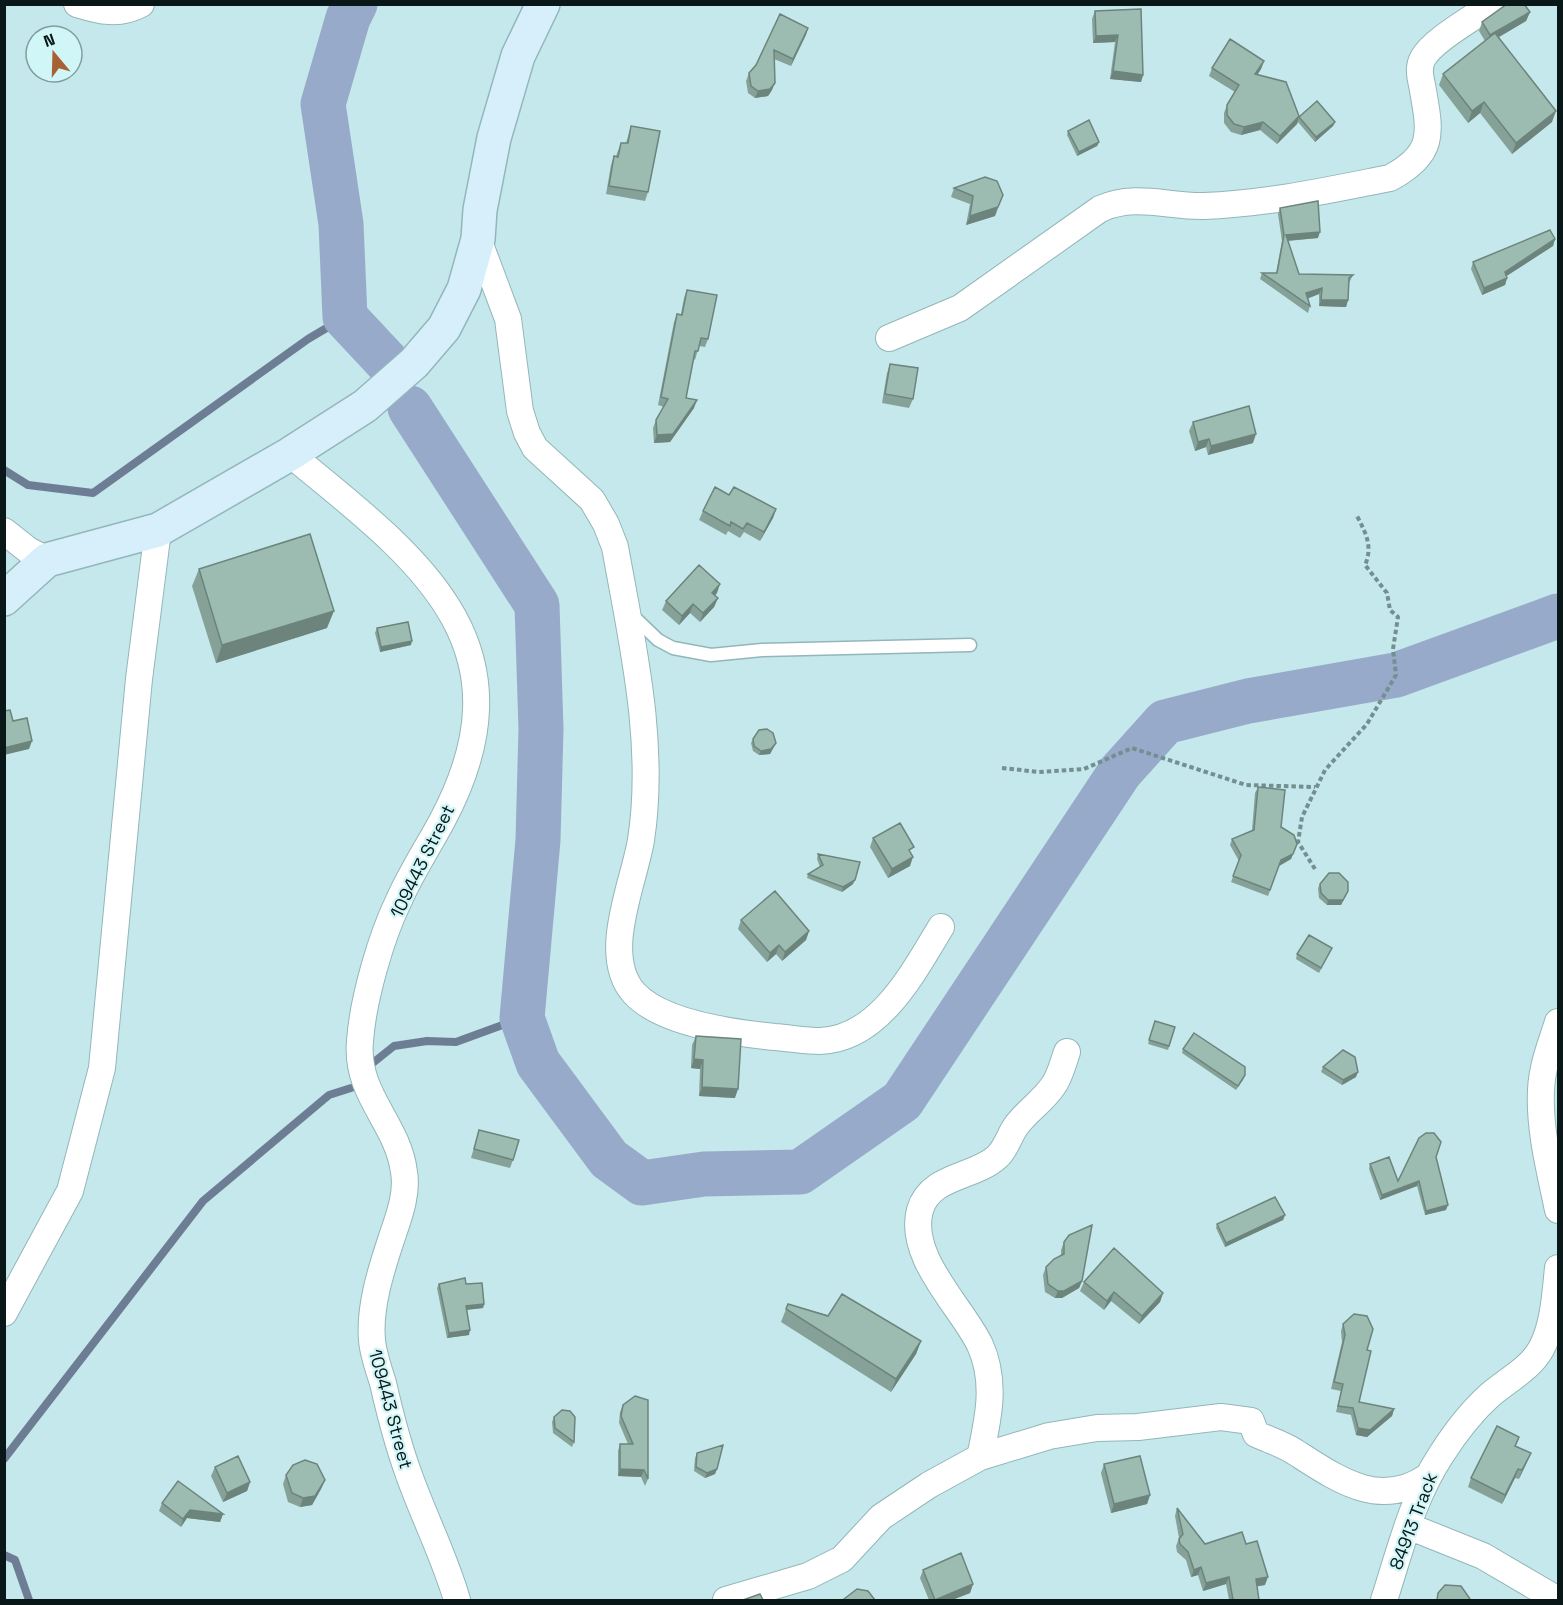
<svg xmlns="http://www.w3.org/2000/svg" width="1563" height="1605" font-family="'Space Grotesk',sans-serif">
	<style>
		.lines { fill: none; stroke-linecap: round; stroke-linejoin: round }
		.stream { stroke: #6d7e94; stroke-width: 8 }
		.river { stroke: #98aac9; stroke-width: 45 }
		.lane-casing { stroke: #93b6b9; stroke-width: 15 }
		.street-casing { stroke: #93b6b9; stroke-width: 28 }
		.secondary-casing { stroke: #93b6b9; stroke-width: 36 }
		.path { stroke: #748f91; stroke-width: 4; stroke-dasharray: 4.5 3; stroke-linecap: butt }
		.lane { stroke: #fff; stroke-width: 12 }
		.street { stroke: #fff; stroke-width: 26 }
		.secondary { stroke: #d6effb; stroke-width: 33 }
		.wall { fill: #86a298 }
		.shaded-wall { fill: #6d847c }
		.building { fill: #9cbcb1; stroke: #6d847c; stroke-width: 1.5 }
		.labels { text-anchor: middle; dominant-baseline: central; stroke-width: 4.5; stroke-linejoin: round; paint-order: stroke }
		.street-label { font-size: 18px; fill: #0a1718; stroke: #d1f6f8 }
	</style>
	<rect width="100%" height="100%" fill="#c4e8eb"/>
	<g class="lines">
		<path class="stream" d="M4 470 28 485 93 493 308 339 345 317
			M369 1066 394 1046 427 1041 456 1042 522 1018
			M4 1459 203 1201 329 1095 351 1088
			M4 1555 15 1560 29 1600"/>
		<path class="river" d="M355 4 348 18 323 104 341 224 345 317 388 363
			M410 408 537 605 541 729 538 840 522 1018 538 1063 609 1159 642 1183 704 1174 800 1172 902 1101 1120 772 1165 722 1248 701 1396 675 1558 616"/>
		<g class="lane-casing">
			<path id="lane" d="M633 616 658 640 673 648 711 655 762 650 970 645"/>
		</g>
		<g class="street-casing">
			<path id="street" d="M77 4C100 11 119 16 141 4
				M478 239 508 319 520 411 527 433 535 448 592 500 606 524 615 547C632 642 656 743 641 840 634 883 600 955 634 993 662 1024 735 1033 775 1037 790 1038 805 1041 820 1041 880 1039 914 971 941 927
				M889 338 960 308 1100 209C1136 193 1168 207 1204 206 1266 204 1329 190 1390 178 1437 153 1430 131 1422 85 1420 76 1418 67 1423 58 1434 39 1474 18 1492 4
				M290 454C417 558 537 643 442 821 428 847 411 873 399 900 381 937 363 999 360 1041 355 1095 398 1123 404 1172 408 1194 398 1219 391 1240 381 1270 369 1308 372 1340 373 1354 379 1370 383 1383 390 1414 398 1445 409 1475 424 1517 445 1558 457 1600
				M4 531 28 550 47 560
				M1558 1022C1551 1044 1542 1066 1541 1090 1539 1130 1550 1171 1558 1210
				M4 1313 70 1191 102 1068 139 679 158 530
				M980 1457C988 1420 997 1382 980 1345 962 1307 907 1257 920 1210 930 1175 974 1178 997 1157 1006 1149 1009 1136 1016 1126 1027 1111 1043 1101 1053 1086 1060 1077 1063 1063 1067 1052
				M1408 1526 1483 1556 1558 1600
				M726 1600 808 1576 842 1559 881 1517 929 1485 980 1457 1049 1436 1097 1428 1138 1427 1221 1417 1251 1421 1256 1434C1269 1440 1283 1444 1295 1452 1336 1478 1379 1510 1427 1477
				M1384 1600C1400 1551 1412 1499 1441 1455 1455 1433 1471 1412 1490 1395 1507 1380 1529 1370 1541 1349 1554 1325 1555 1295 1558 1268"/>
		</g>
		<g class="secondary-casing">
			<path id="secondary" d="M4 599 47 560 158 530 290 454 365 406 414 363 444 328 464 289 478 239 480 210 494 138 518 56 543 4"/>
		</g>
		<path class="path" d="M1002 768 1039 772 1084 769 1132 748 1246 785 1315 787
			M1315 869 1298 842 1302 817 1325 770 1367 724 1396 675 1393 649 1398 617 1390 610 1387 593 1365 565C1373 547 1366 533 1357 516"/>
		<use href="#lane" class="lane"/>
		<use href="#street" class="street"/>
		<use href="#secondary" class="secondary"/>
	</g>
	<path class="wall" d="M1141 9 1143 75 1141 82 1110 79 1115 42 1093 43 1092 19 1095 11Z
		M1530 12 1526 21 1499 37 1552 122 1512 154 1480 113 1468 123 1439 85 1443 74 1485 41 1479 31 1482 22Z
		M780 14 808 28 791 66 774 59 772 90 768 96 755 98 748 93 746 81 749 73 756 65Z
		M1264 61 1261 69 1257 75 1299 116 1335 122 1333 126 1315 142 1298 122 1297 124 1277 144 1260 130 1241 135 1231 132 1224 123V113L1227 105 1235 92 1209 76 1212 68Z
		M631 126 648 192 645 201 606 194 611 165 614 156H616L621 143H626Z
		M1068 131 1099 142 1097 146 1077 156 1067 135Z
		M954 188 1003 195 995 216 966 225 970 204 951 197Z
		M1280 208 1318 238 1288 241 1299 274 1353 275 1349 283 1348 300 1346 307 1319 306V294L1308 298 1310 306 1308 313 1260 279 1262 273H1276L1282 241 1278 214Z
		M1555 239 1553 246 1506 276 1507 278 1505 285 1482 295 1471 269 1473 262Z
		M687 290 708 339 705 347 699 346 695 360 694 359 686 398 694 408 670 442 654 443 653 428 656 420 664 407 658 405 674 322 677 314H681L684 298Z
		M890 364 913 399 909 408 882 403 887 373Z
		M1193 422 1253 443 1208 455 1206 447 1195 451 1189 431Z
		M729 495 776 509 773 518 760 541 744 532 740 538 728 531 726 535 699 520 703 511Z
		M199 569 327 628 216 663 192 586Z
		M717 593 715 595 718 598 714 607 700 622 690 613 679 625 662 610 666 601Z
		M377 628 411 645 380 652 375 633Z
		M753 739 776 743 770 754 759 755 753 751 751 743Z
		M1258 787 1281 827 1297 844 1291 859 1279 866 1268 896 1231 882 1239 861 1230 845 1232 839 1252 830 1255 793Z
		M873 838 911 854 910 866 888 878 870 847Z
		M818 854 853 884 842 892 807 878 808 874 820 867 817 859Z
		M1320 884 1348 891 1341 905H1327L1319 898 1318 888Z
		M741 920 809 931 806 940 782 961 776 954 767 962 738 929Z
		M1332 948 1319 973 1296 959 1297 954Z
		M1155 1021 1175 1027 1168 1050 1148 1044Z
		M696 1036 735 1098 699 1096 700 1069 691 1068 692 1045Z
		M1183 1049 1245 1075 1243 1080 1236 1090 1182 1053Z
		M1323 1067 1356 1077 1342 1085 1321 1072Z
		M479 1130 513 1160 510 1168 471 1158Z
		M1436 1157 1446 1210 1425 1215 1417 1186 1380 1200 1369 1169 1370 1164 1398 1181Z
		M1285 1215 1283 1220 1225 1247 1216 1228 1217 1224Z
		M1064 1242 1082 1281 1079 1288 1062 1298H1055L1045 1292 1043 1275 1046 1267 1061 1255V1250Z
		M1084 1282 1163 1293 1160 1302 1139 1324 1111 1301 1104 1310 1080 1291Z
		M439 1284H466L484 1304 483 1308 467 1310 469 1335 447 1338 437 1288Z
		M788 1304 921 1341 916 1354 891 1392 781 1322Z
		M1343 1324 1367 1350 1359 1402 1394 1409 1392 1416 1367 1437 1356 1435 1351 1415 1336 1412 1341 1391 1331 1389 1342 1342 1341 1331Z
		M623 1405 648 1479 645 1486 641 1477 618 1476V1451L620 1444H628L619 1423 620 1412Z
		M554 1417 574 1442 572 1447 553 1433 552 1422Z
		M1519 1437 1516 1446 1527 1462 1519 1479 1515 1478 1502 1504 1468 1487 1471 1478Z
		M697 1453 717 1469 715 1474 705 1478 694 1471 695 1458Z
		M1104 1464 1150 1495 1147 1504 1111 1513 1101 1473Z
		M215 1467 250 1482 247 1491 223 1502 211 1476Z
		M286 1475 325 1480 321 1489 312 1505 300 1507 288 1502 283 1484Z
		M162 1503 223 1514 220 1522 187 1518 181 1527 159 1511Z
		M1177 1508 1205 1544H1246L1265 1585 1257 1586 1259 1600H1229L1226 1584 1203 1591 1198 1575 1191 1577 1186 1560 1177 1552 1176 1546 1179 1538 1175 1516Z
		M923 1570 973 1584 970 1593 952 1600H929L920 1578Z"/>
	<path class="shaded-wall" d="M1530 12 1526 21 1487 44 1490 35Z
		M808 28 806 35 791 66 793 59Z
		M1118 35 1115 42 1093 43 1096 36Z
		M1264 61 1261 69 1253 82 1255 74Z
		M1113 71 1143 75 1141 82 1110 79Z
		M775 83 772 90 768 96 755 98 758 91Z
		M1484 102 1480 113 1468 123 1472 111Z
		M1556 111 1552 122 1512 154 1516 143Z
		M1299 116 1297 124 1277 144 1280 136Z
		M1263 122 1260 130 1241 135 1244 127Z
		M1335 122 1333 126 1315 142 1316 137Z
		M1099 142 1097 146 1077 156 1079 152Z
		M998 207 995 216 966 225 970 216Z
		M1320 232 1318 238 1283 241 1286 235Z
		M1555 239 1553 246 1502 279 1505 272Z
		M1507 278 1505 285 1482 295 1484 288Z
		M1322 288 1319 294 1304 300 1306 293Z
		M1321 300H1348L1346 307 1319 306Z
		M697 400 694 408 670 442 654 443 657 435Z
		M1256 434 1253 443 1208 455 1211 446Z
		M1209 439 1206 447 1195 451 1198 442Z
		M776 509 773 518 760 541 764 532Z
		M720 584 717 593 709 602 712 593Z
		M718 598 714 607 700 622 703 613Z
		M693 604 690 613 679 625 682 616Z
		M334 611 327 628 216 663 222 645Z
		M412 641 411 645 380 652 381 647Z
		M32 741 29 749 4 755V748Z
		M776 743 770 754 759 755 761 751Z
		M1293 854 1291 859 1279 866 1281 860Z
		M913 857 910 866 888 878 892 869Z
		M855 880 853 884 842 892 843 887Z
		M1348 891 1341 905H1327L1328 900Z
		M809 931 806 940 782 961 785 952Z
		M779 945 776 954 767 962 770 953Z
		M694 1059 703 1060 700 1069 691 1068Z
		M1358 1072 1356 1077 1342 1085 1343 1080Z
		M702 1087 738 1089 735 1098 699 1096Z
		M1419 1181 1417 1186 1380 1200 1382 1195Z
		M1448 1205 1446 1210 1425 1215 1426 1211Z
		M1285 1215 1283 1220 1225 1247 1226 1243Z
		M1082 1281 1079 1288 1062 1298H1055L1058 1291Z
		M1114 1292 1111 1301 1104 1310 1107 1301Z
		M1163 1293 1160 1302 1139 1324 1142 1316Z
		M484 1304 483 1308 464 1310 466 1306Z
		M470 1330 469 1335 447 1338 449 1333Z
		M921 1341 916 1354 891 1392 896 1379Z
		M1394 1409 1392 1416 1367 1437 1356 1435 1358 1428Z
		M1531 1453 1527 1462 1519 1479 1522 1470Z
		M620 1469 644 1470 641 1477 618 1476Z
		M717 1469 715 1474 705 1478 707 1473Z
		M1518 1469 1515 1478 1502 1504 1505 1495Z
		M325 1480 321 1489 312 1505 300 1507 303 1498Z
		M250 1482 247 1491 223 1502 227 1493Z
		M1150 1495 1147 1504 1111 1513 1114 1504Z
		M190 1510 223 1514 220 1522 187 1518 181 1527 183 1519Z
		M1201 1567 1198 1575 1191 1577 1194 1570Z
		M1229 1577 1226 1584 1203 1591 1206 1583Z
		M1268 1577 1265 1585 1253 1587 1256 1579Z
		M973 1584 970 1593 952 1600H935Z"/>
	<path class="building" d="M1507 4H1524L1530 12 1490 35 1482 22Z
		M1141 9 1143 75 1113 71 1118 35 1096 36 1095 11Z
		M780 14 808 28 793 59 774 50 775 83 770 89 758 91 751 86 749 73 756 65Z
		M1495 33 1556 111 1516 143 1484 102 1472 111 1443 74Z
		M1230 39 1264 61 1255 74 1286 82 1299 116 1280 136 1263 122 1244 127 1234 124 1227 115V105L1239 85 1212 68Z
		M1317 101 1335 122 1316 137 1299 117Z
		M1089 120 1099 142 1079 152 1068 131Z
		M631 126 660 131 648 192 609 186 614 156 618 157 621 143H628Z
		M985 177 997 181 1003 195 998 207 970 216 973 196 954 188Z
		M1318 201 1320 232 1286 235 1299 274 1353 275 1349 278 1348 300H1321L1322 288 1306 293 1310 306 1262 273H1277L1284 235 1280 208Z
		M1550 230 1555 239 1505 272 1507 278 1484 288 1473 262Z
		M687 290 717 295 708 339 701 338 698 351H695L686 398 697 400 673 434 657 435 656 420 668 399 661 397 677 314 682 315Z
		M890 364 918 368 913 399 885 394Z
		M1249 406 1256 434 1211 446 1209 439 1198 442 1193 422Z
		M715 487 729 495 734 487 776 509 764 532 747 523 743 529 731 522 730 526 703 511Z
		M310 534 334 611 222 645 199 569Z
		M699 565 720 584 712 593 718 598 703 613 693 604 682 616 666 601Z
		M408 622 412 641 381 647 377 628Z
		M10 710 13 721 27 718 32 741 4 748V711Z
		M767 729 773 733 776 743 771 749 761 751 754 746 753 739 759 730Z
		M1258 787 1285 790 1281 827 1294 835 1297 844 1293 854 1281 860 1270 890 1233 876 1241 855 1232 839 1254 830Z
		M900 823 914 847 909 850 913 857 892 869 873 838Z
		M818 854 860 862 855 880 843 887 808 874 823 865Z
		M1329 873H1339L1348 882V891L1343 900H1328L1321 893 1320 884Z
		M775 891 809 931 785 952 779 945 770 953 741 920Z
		M1309 935 1332 948 1321 968 1297 954Z
		M1155 1021 1175 1027 1169 1046 1149 1040Z
		M1194 1033 1245 1067V1075L1238 1086 1183 1049Z
		M696 1036 741 1039 738 1089 702 1087 703 1060 694 1059Z
		M1343 1050 1355 1057 1358 1072 1343 1080 1323 1067Z
		M479 1130 519 1140 513 1160 474 1149Z
		M1426 1133H1434L1441 1142 1436 1157 1448 1205 1426 1211 1419 1181 1382 1195 1370 1164 1389 1157 1398 1181 1419 1138Z
		M1275 1197 1285 1215 1226 1243 1217 1224Z
		M1092 1225 1082 1281 1064 1291H1058L1048 1284 1046 1267 1054 1259 1064 1254V1242L1069 1235Z
		M1114 1248 1163 1293 1142 1316 1114 1292 1107 1301 1084 1282Z
		M465 1278 466 1284 482 1283 484 1304 466 1306 470 1330 449 1333 439 1284Z
		M842 1294 921 1341 896 1379 786 1309 788 1304 828 1316Z
		M1354 1314 1367 1316 1373 1329 1367 1350 1371 1351 1359 1402 1394 1409 1370 1430 1358 1428 1353 1408 1338 1406 1343 1384 1334 1382 1345 1335 1343 1324Z
		M635 1396 648 1400V1479L644 1470 620 1469V1444H633L621 1416 623 1405Z
		M562 1410 570 1411 575 1417 574 1442 555 1428 554 1417Z
		M1497 1426 1519 1437 1515 1446 1531 1453 1522 1470 1518 1469 1505 1495 1471 1478Z
		M723 1445 717 1469 707 1473 696 1467 697 1453Z
		M238 1456 250 1482 227 1493 215 1467Z
		M1140 1456 1150 1495 1114 1504 1104 1464Z
		M305 1460 317 1464 325 1480 315 1496 303 1498 292 1493 286 1475 293 1465Z
		M178 1481 223 1514 190 1510 183 1519 162 1503Z
		M1177 1508 1205 1544 1242 1532 1246 1544 1257 1541 1268 1577 1256 1579 1259 1600H1233L1229 1577 1206 1583 1201 1567 1194 1570 1188 1552 1180 1544 1179 1539 1183 1534Z
		M961 1553 973 1584 935 1600 923 1570Z
		M1445 1585 1461 1586 1470 1599 1469 1600H1437L1438 1593Z
		M857 1589 868 1591 875 1600H844V1599Z
		M760 1594 763 1600H743Z"/>
	<g class="labels">
		<g class="street-label">
			<text transform="translate(422 861) rotate(-64)">109443 Street</text>
			<text transform="translate(391 1409) rotate(75)">109443 Street</text>
			<text transform="translate(1413 1521) rotate(-69)">84913 Track</text>
		</g>
	</g>
	<rect width="1563" height="1605" fill="none" stroke="#0a1718" stroke-width="12"/>
	<g transform="translate(54 54) rotate(341)"><circle r="28" fill="#d1f6f8" stroke="#819d9e" stroke-width="1.5"/>
	<path d="M0-4.5L10 22L0 15L-10 22Z" fill="#a76233"/>
	<text y="-9" font-size="16" font-weight="bold" text-anchor="middle" fill="#0a1718">N</text>
	</g>
</svg>
